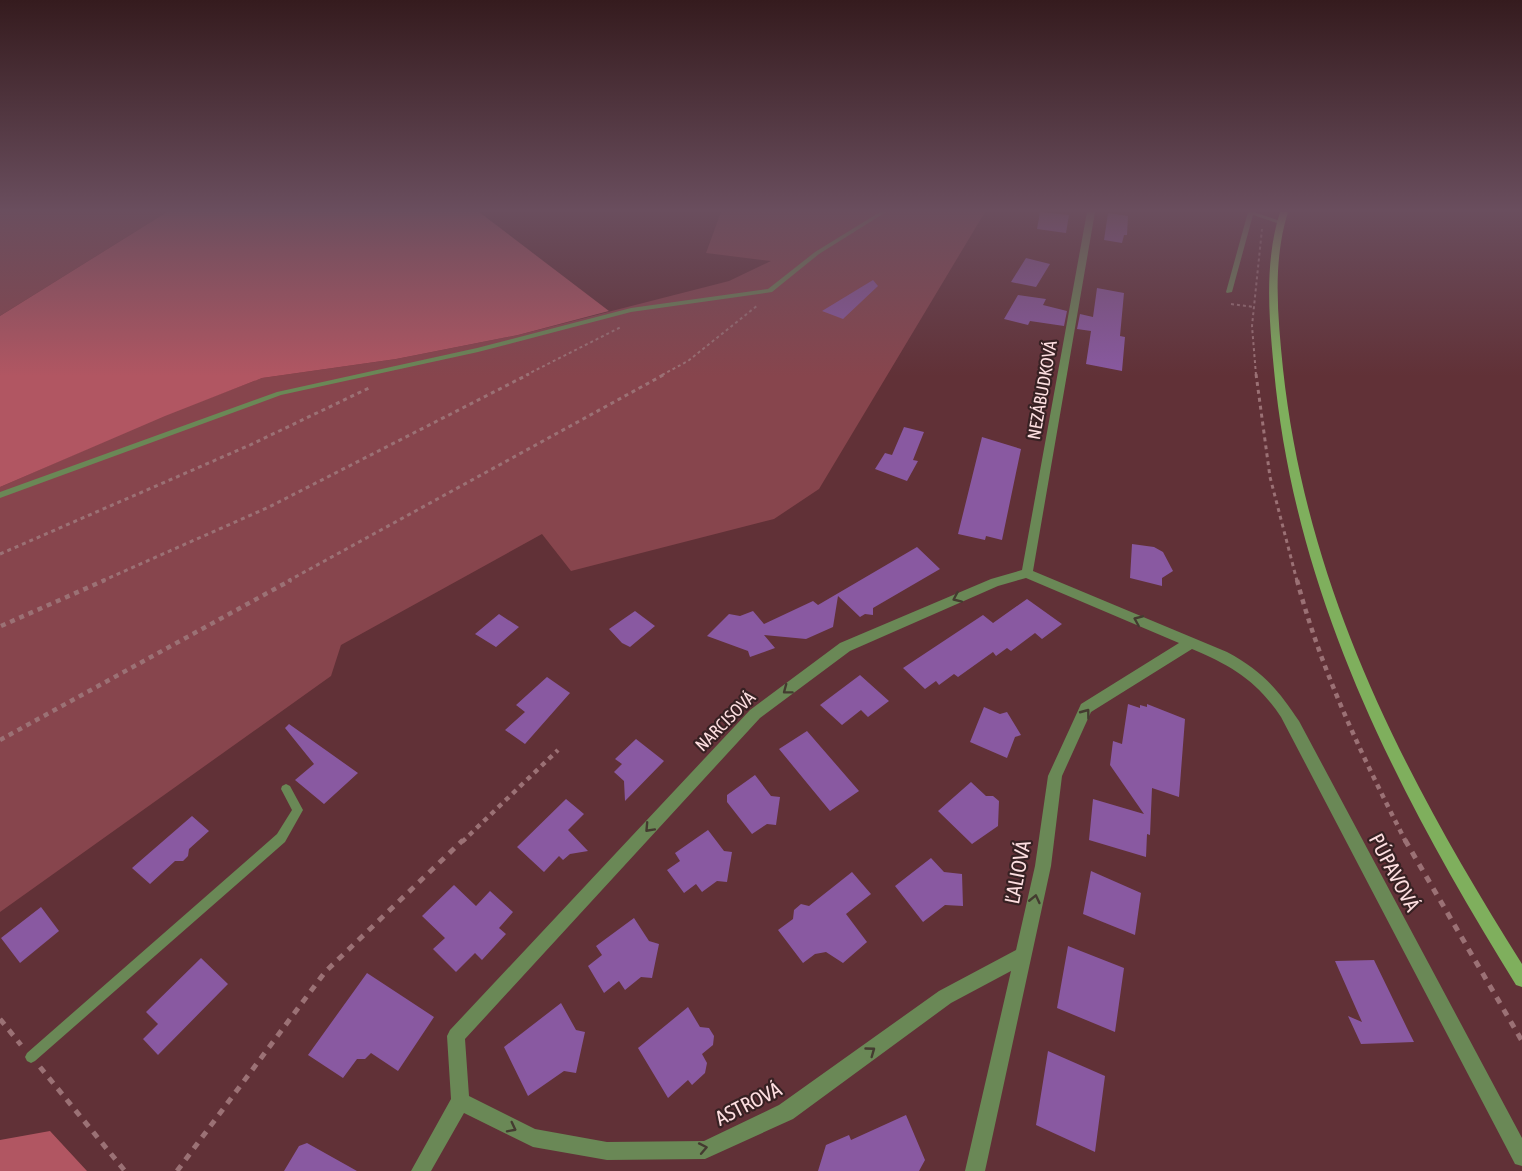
<svg xmlns="http://www.w3.org/2000/svg" width="1522" height="1171" font-family="'Asap Condensed',sans-serif">
	<style>
		.green { fill: #87454d }
		.forest { fill: #b15662 }
		.building { fill: #8959a1 }
		.lines { fill: none; stroke-linecap: round; stroke-linejoin: round }
		.path-far3 { stroke: #9b7175; stroke-width: 2; stroke-dasharray: 3 3; stroke-linecap: butt }
		.path-far2 { stroke: #9b7175; stroke-width: 3; stroke-dasharray: 4 4; stroke-linecap: butt }
		.path-far1 { stroke: #9b7175; stroke-width: 4.5; stroke-dasharray: 5 5; stroke-linecap: butt }
		.path { stroke: #9b7175; stroke-width: 5; stroke-dasharray: 7 7; stroke-linecap: butt }
		.service { fill: #6a8856; fill-rule: evenodd }
		.minor { fill: #6a8856; fill-rule: evenodd }
		.secondary { fill: #7faf5d; fill-rule: evenodd }
		.oneway { stroke: #443b30 }
		.labels { text-anchor: middle; dominant-baseline: central; stroke-width: 4.5; stroke-linejoin: round; paint-order: stroke }
		.street-label { font-size: 18px; fill: #fddee0; stroke: #372123 }
		.near-street-label { font-size: 21px; fill: #fddee0; stroke: #372123 }
	</style>
	<rect width="100%" height="100%" fill="#613137"/>
	<path class="green" d="M0 212H167L0 316Z
		M721 212H985L819 489 774 519 571 571 542 534 341 645 331 676 0 912V487L165 415 262 378 396 359 518 335 729 281 771 261 706 253Z"/>
	<path class="forest" d="M167 212H479L609 311 518 335 396 359 262 378 165 416 0 487V316Z
		M50 1131 87 1171H0V1140Z"/>
	<path class="building" d="M1040 212 1069 215 1066 233 1037 229Z
		M1108 213 1128 216 1127 235H1124L1122 243 1104 240Z
		M1026 258 1050 264 1036 287 1011 282Z
		M873 280 878 286 843 319 822 311Z
		M1097 288 1124 293 1120 336 1125 337 1122 371 1086 364 1091 331 1077 329 1080 314 1093 317Z
		M1018 295 1046 299 1043 305 1067 311 1064 326 1030 321 1028 325 1004 319Z
		M904 427 924 432 913 460 918 461 907 481 875 469 885 453 892 455Z
		M982 437 1021 449 1002 540 986 536 985 540 958 534Z
		M1132 544 1154 547 1163 552 1173 571 1162 578V586L1130 578Z
		M917 547 940 569 873 608V615L865 614 860 617 838 596 833 627 806 639 764 635 775 648 750 657 748 651 707 636 729 614 740 616 753 611 764 624 813 601 818 605Z
		M1027 599 1062 624 1042 639 1035 633 1011 651 1007 648 996 656 993 652 958 677 954 674 939 685 936 681 925 689 903 668 983 615 993 623Z
		M635 611 655 626 630 647 622 643 609 629Z
		M499 614 519 627 496 647 475 634Z
		M860 675 889 701 868 717 861 710 842 725 820 705Z
		M547 677 570 693 525 744 505 730 525 712 516 705Z
		M1128 704 1140 708V705L1147 707V704L1185 719 1179 797 1152 788 1150 835 1147 834 1146 857 1089 840 1093 799 1144 814 1110 765 1113 741 1122 744Z
		M984 707 1000 714 1007 712 1021 735 1015 737 1007 758 970 742Z
		M289 724 358 773 324 804 295 780 314 764 285 728Z
		M807 731 859 791 830 811 779 749Z
		M636 739 664 761 625 801 624 781 614 772 622 764 615 759Z
		M755 775 771 796 780 797 776 825 767 824 752 834 727 802V795Z
		M971 782 986 796H993L999 801 998 826 972 844 938 811Z
		M566 799 584 814 568 830 588 851 570 854 563 860 559 856 544 872 517 847Z
		M192 816 209 831 189 849 188 856 183 861H175L150 884 132 868Z
		M708 830 724 851 732 852 727 882 717 881 702 892 696 884 684 893 667 870 680 861 675 853Z
		M931 858 944 872 962 874 963 906 945 905 923 922 895 886Z
		M1091 871 1141 893 1135 935 1083 914Z
		M852 872 871 894 846 914 867 942 843 963 826 952 815 954 803 963 778 930 793 919 794 910 801 904 809 906Z
		M454 885 476 906 490 891 513 912 499 928 506 934 482 960 475 953 456 972 433 949 445 938 422 916Z
		M41 907 59 931 20 963 1 938Z
		M634 918 649 941 659 944 652 978 641 977 625 990 619 981 604 993 588 966 602 955 596 946Z
		M1068 946 1124 968 1115 1032 1057 1008Z
		M201 958 228 984 158 1055 143 1039 158 1024 146 1012Z
		M1374 960 1407 1028 1414 1042 1361 1044 1348 1016 1362 1022 1335 961Z
		M367 973 434 1017 398 1071 371 1053 365 1059H357L343 1078 308 1055Z
		M561 1003 576 1030 585 1032 576 1073 564 1071 528 1096 504 1047Z
		M688 1007 700 1027 709 1028 714 1036 713 1045 702 1054 707 1063 705 1073 692 1085 688 1080 668 1098 638 1048Z
		M1048 1051 1105 1076 1095 1152 1036 1125Z
		M906 1115 925 1160 919 1171H818L826 1145 849 1135 851 1140Z
		M307 1143 357 1171H284L299 1146Z"/>
	<g class="lines">
		<path class="path-far3" d="M1231 304 1254 307
			M526 375 621 327
			M662 375 688 361 758 305
			M1256 375 1252 326 1262 229"/>
		<path class="path-far2" d="M1256 374 1270 477 1297 581
			M0 554 250 445 369 388
			M102 581 269 507 529 374
			M288 581 665 374"/>
		<path class="path-far1" d="M1297 580C1321 671 1363 758 1406 842
			M1 626 105 580
			M0 740 291 580
			M462 842 558 750"/>
		<path class="path" d="M1405 840 1522 1041
			M0 1019 21 1045
			M40 1067 125 1171
			M177 1171 325 972 463 840"/>
		<path class="service" d="M880 212H886L819 254 772 292 631 312 478 352 281 395 0 498V492L277 392 477 348 631 308 768 289 815 252Z
			M1248 212H1254L1283 222 1280 224 1253 215 1232 292 1227 293 1226 292Z
			M286 784 290 786 303 810 285 842 35 1061 31 1063 27 1061 25 1057 27 1053 277 834 292 810 281 789 282 786Z"/>
		<path class="minor" d="M1087 212H1095L1033 571 1227 652C1261 670 1278 689 1299 721L1522 1138V1166L1515 1164 1281 717C1256 680 1232 666 1192 649L1091 712 1062 776 1051 866 985 1171H965L1011 971 951 1003 793 1119 705 1159 607 1160 533 1147 464 1113 431 1171H411L451 1099 447 1036 450 1030 750 710 840 643 991 579 1022 570ZM1026 578 1179 643 1081 704 1048 776 1035 866 1016 950 939 991 779 1105 704 1141 607 1142 535 1129 469 1096 465 1039 760 718 850 651 998 586Z"/>
		<path class="secondary" d="M1280 212H1288C1272 263 1278 317 1283 369 1307 591 1405 778 1522 964V987L1516 985C1398 794 1295 597 1274 370 1269 318 1264 263 1280 212Z"/>
	</g>
	<defs><path id="oneway-chevron" d="M-2-3.5L2.5 0L-2 3.5" fill="none" stroke-width="1.6" stroke-linecap="round" stroke-linejoin="round" transform="scale(1.5)"/></defs>
	<g class="oneway">
		<use href="#oneway-chevron" transform="translate(957 598) rotate(156)"/>
		<use href="#oneway-chevron" transform="translate(1138 620) rotate(-157)"/>
		<use href="#oneway-chevron" transform="translate(787 690) rotate(143)"/>
		<use href="#oneway-chevron" transform="translate(1086 713) rotate(-53)"/>
		<use href="#oneway-chevron" transform="translate(649 828) rotate(133)"/>
		<use href="#oneway-chevron" transform="translate(1035 899) rotate(-77)"/>
		<use href="#oneway-chevron" transform="translate(871 1051) rotate(-36)"/>
		<use href="#oneway-chevron" transform="translate(512 1128) rotate(27)"/>
		<use href="#oneway-chevron" transform="translate(703 1148) rotate(-11)"/>
	</g>
	<linearGradient id="sky" x2="0" y2="1"><stop stop-color="#351b1e"/><stop offset="0.56" stop-color="#6a4e5e"/><stop offset="1" stop-color="#6a4e5e" stop-opacity="0"/></linearGradient>
	<rect width="1522" height="376" fill="url(#sky)"/>
	<g class="labels">
		<g class="street-label">
			<text transform="translate(1042 390) rotate(-80)">NEZÁBUDKOVÁ</text>
			<text transform="translate(725 721) rotate(-45)">NARCISOVÁ</text>
		</g>
		<g class="near-street-label">
			<text transform="translate(1017 872) rotate(-79)">ĽALIOVÁ</text>
			<text transform="translate(1395 872) rotate(62)">PÚPAVOVÁ</text>
			<text transform="translate(748 1103) rotate(-27)">ASTROVÁ</text>
		</g>
	</g>
</svg>
